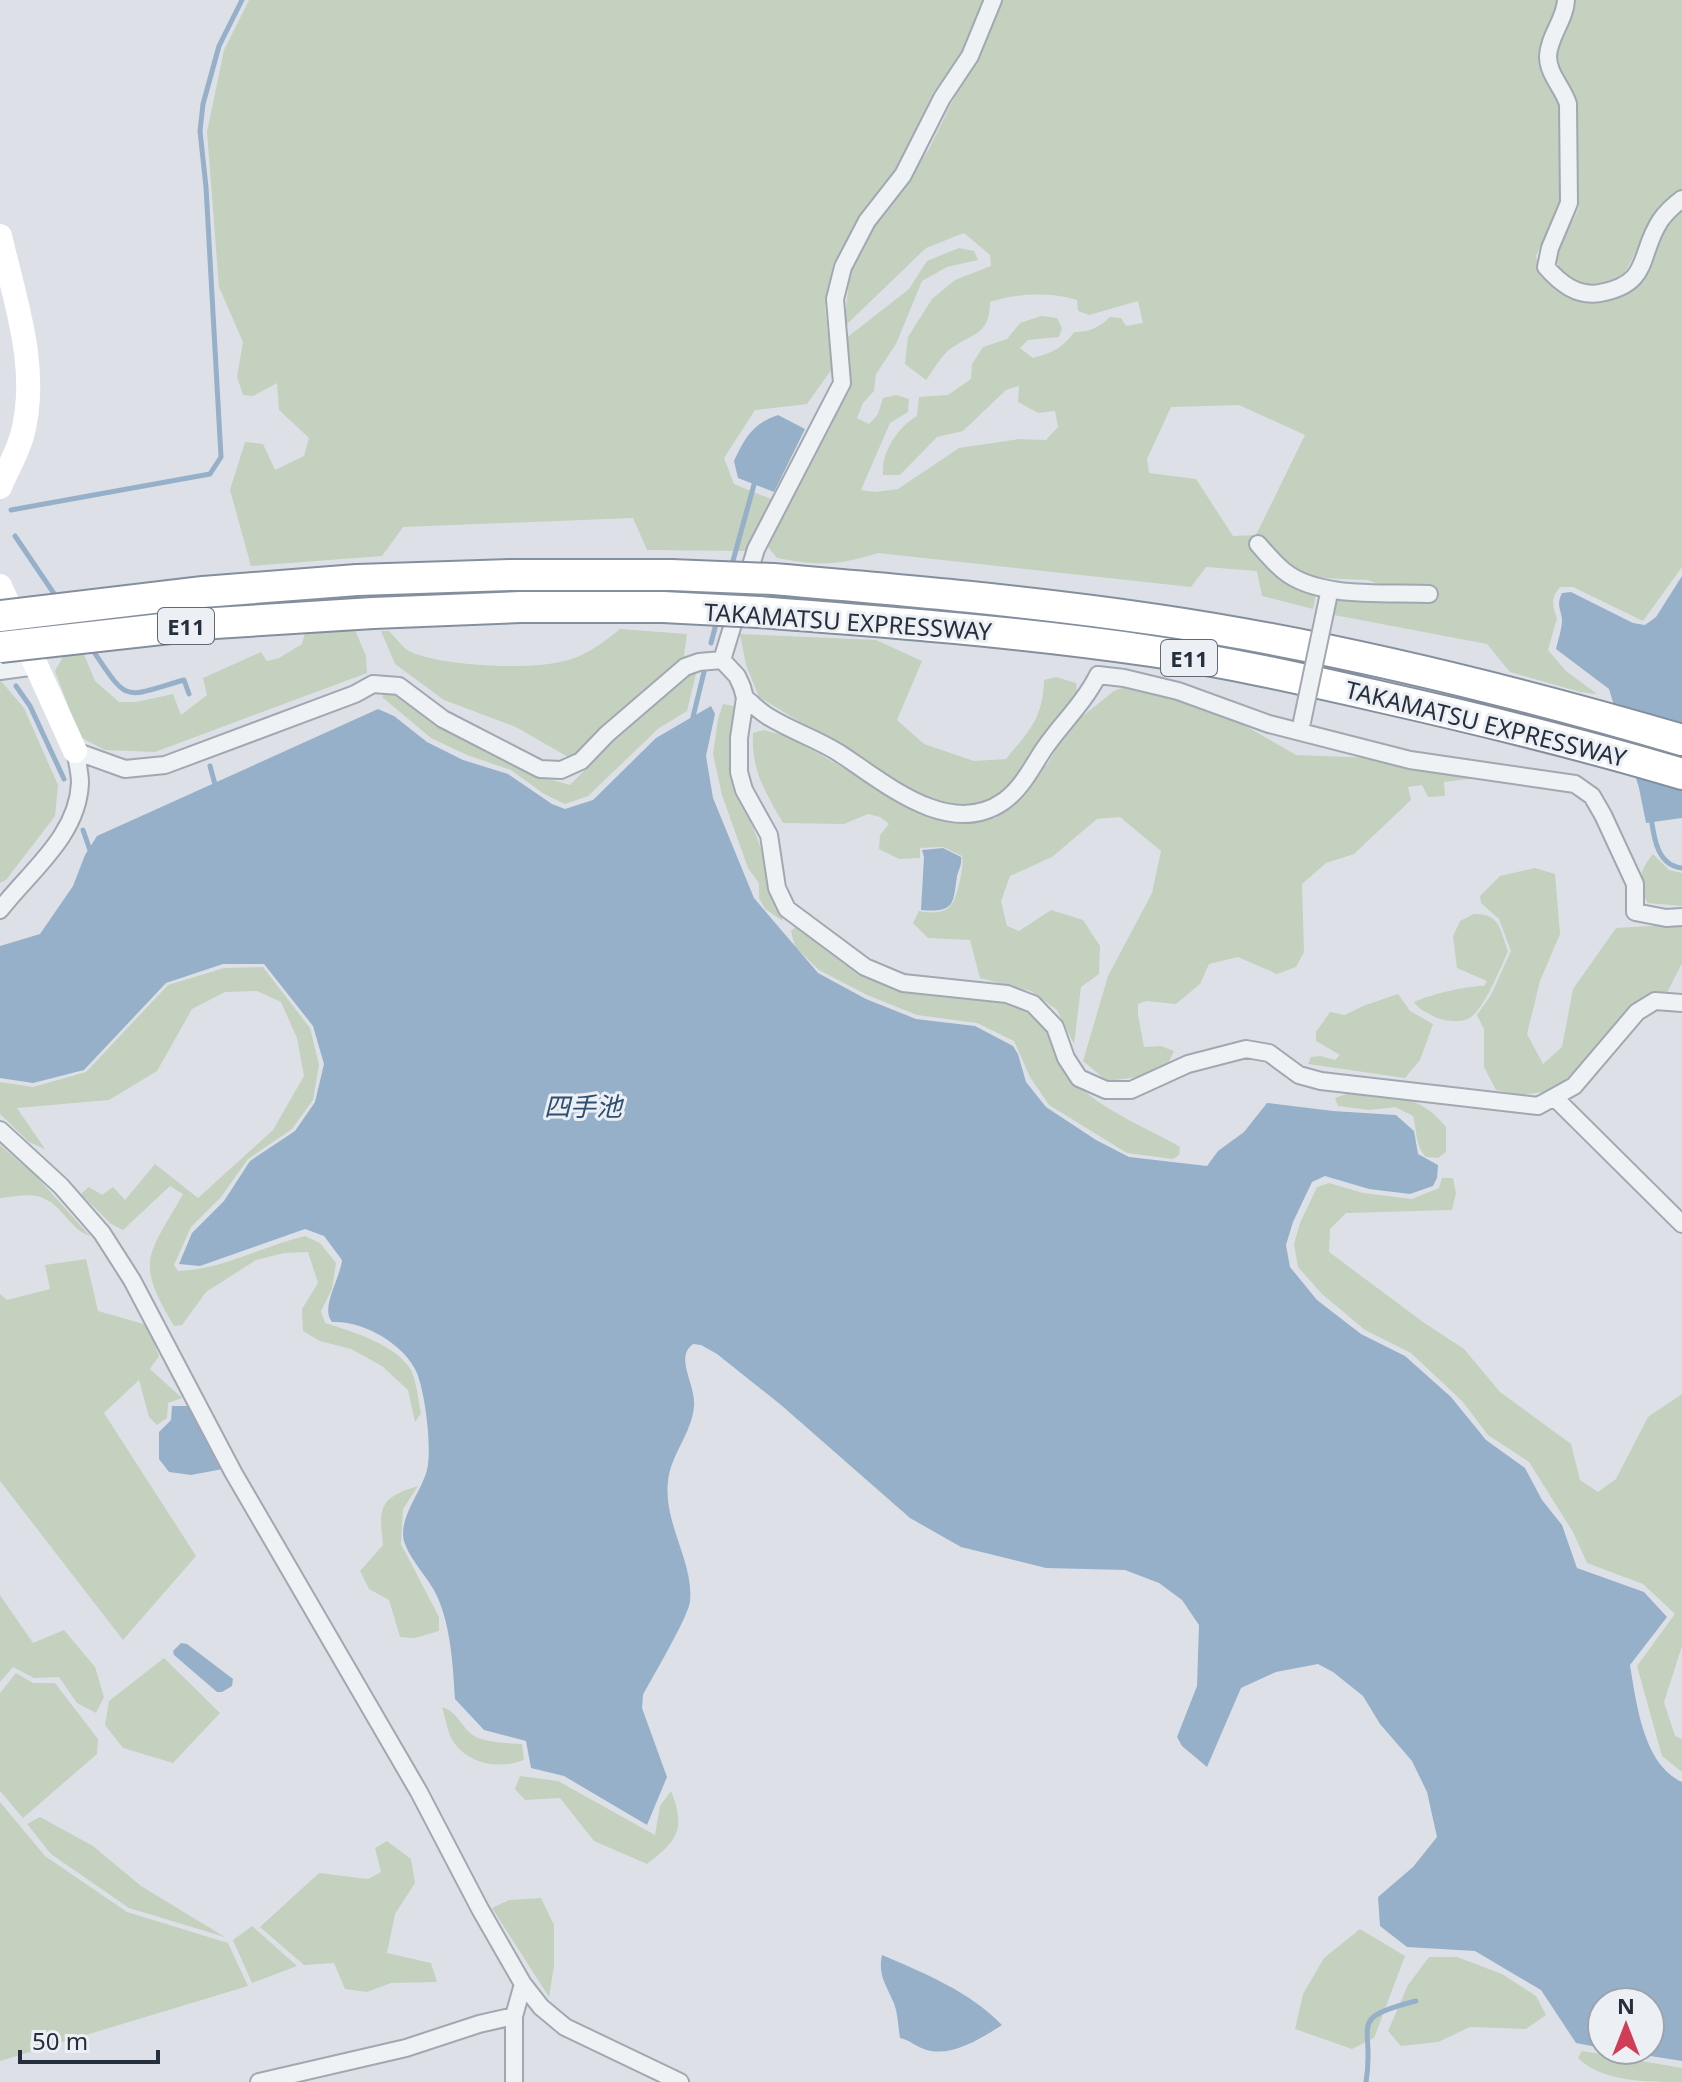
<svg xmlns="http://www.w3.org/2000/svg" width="1682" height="2082" font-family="'Noto Sans','Noto Sans JP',sans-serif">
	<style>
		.green { fill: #c3d1be; fill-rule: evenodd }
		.water { fill: #96b0c9 }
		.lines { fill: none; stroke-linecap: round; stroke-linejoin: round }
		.stream { stroke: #96b0c9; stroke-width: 5 }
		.street-casing { stroke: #a2a8b1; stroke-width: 20 }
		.highway-casing { stroke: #848f9e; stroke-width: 34 }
		.street { stroke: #eff2f5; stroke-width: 16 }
		.secondary { stroke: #fff; stroke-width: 24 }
		.highway { stroke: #fff; stroke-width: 30 }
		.street-bridge-casing { stroke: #a2a8b1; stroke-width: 20; stroke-linecap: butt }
		.highway-bridge-casing { stroke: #848f9e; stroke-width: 34; stroke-linecap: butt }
		.street-bridge { stroke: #eff2f5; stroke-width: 16 }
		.highway-bridge { stroke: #fff; stroke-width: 30 }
		.labels { text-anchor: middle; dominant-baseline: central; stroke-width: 6; stroke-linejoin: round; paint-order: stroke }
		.shield { fill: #ecf0f5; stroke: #616975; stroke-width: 2 }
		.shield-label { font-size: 22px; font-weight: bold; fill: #262f3e }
		.street-label { font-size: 24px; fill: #262f3e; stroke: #ecf0f5 }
		.water-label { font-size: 26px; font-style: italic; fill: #2f4f72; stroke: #ecf0f5 }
	</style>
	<rect width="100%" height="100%" fill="#dde1e7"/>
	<path class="green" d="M249 0H983L963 51 933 93 897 167 833 264 825 307 832 369 807 404 755 410 724 458 734 484 771 499 748 551 647 550 633 518 403 527 382 556 251 566 230 490 245 442 263 444 275 470 304 456 309 438 279 410 277 383 253 396 243 395 237 377 243 342 219 287 207 132 224 50Z
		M1002 0H1560L1559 8 1540 51 1541 68 1561 107V201L1536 256 1540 276C1565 294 1575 304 1607 299 1660 291 1646 236 1682 208V567L1643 621 1573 587H1560C1551 598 1552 606 1557 618L1548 650 1566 671 1597 694 1580 692 1510 672 1487 644 1334 615 1338 596 1380 598V585L1368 580 1319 578 1313 609 1262 596 1257 571 1206 567 1191 587 878 553C835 566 820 566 777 558L768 547 849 383 845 339 909 289 927 261 959 248 974 251 978 260 947 267 922 281 896 344 876 374 874 391 863 403 857 418 869 424 878 414 883 398 896 395 909 399 908 412 890 423 861 490 875 492 898 489 959 448 1019 439 1046 440 1058 427 1055 411 1038 413 1018 402 1019 386 1006 390 963 431 937 437 900 475H883C881 452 898 427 917 416L919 397 948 395 971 379 972 364 983 347 1007 339 1020 323 1041 316 1057 318 1062 328 1059 337 1028 340 1020 348 1033 358C1052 353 1063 348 1074 332 1089 332 1099 328 1110 317L1121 318 1126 326 1143 323 1138 301 1089 315 1078 311 1077 300C1051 292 1016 293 990 302 990 336 971 333 949 350 940 357 933 371 926 380L905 364 908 337 932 299 955 280 991 266 990 255 964 233 926 248 844 327 850 271 875 224 929 149ZM1239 405 1305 435 1256 535 1233 536 1196 479 1149 473 1147 459 1171 407Z
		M1574 0H1682V192C1669 198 1659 209 1651 221 1633 248 1625 307 1577 283 1564 276 1558 269 1555 255L1579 208 1573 93 1561 74 1556 56 1560 35 1575 8Z
		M620 629 687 634 684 655 696 674 687 711 659 728 588 796 565 804 544 794 511 770 467 755 431 738 382 697 386 691 399 693 437 722 531 774 570 785 587 768 516 727 444 700 395 664 381 631H389C395 637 403 648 411 652 444 666 525 670 560 662 583 658 603 643 620 629Z
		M355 630 366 656 367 673 155 752 105 750 80 737 55 671 64 655 83 652 95 681 119 702H136L173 694 181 715 207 695 203 678 261 652 267 661 279 658 302 644 305 633Z
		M740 634 876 640 922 661 897 720 924 744 974 761 1006 759C1030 730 1043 718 1044 680L1056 677 1076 683 1077 694C1056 723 1012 799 977 805 960 808 944 803 927 799L759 697 746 665Z
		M0 680 24 708 58 785 55 816 6 880 0 883Z
		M1131 685 1196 703 1244 725 1296 755 1373 758 1400 767 1492 776 1444 782 1445 796 1428 797 1422 785 1408 787 1411 800 1354 854 1326 863 1302 884 1304 952 1296 967 1277 974 1238 957 1209 964 1200 984 1176 1004 1146 1001 1138 1004V1015L1144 1047 1161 1046 1174 1051 1166 1068 1138 1077 1107 1081 1083 1061 1108 976 1152 893 1161 851 1120 817 1097 819 1052 857 1010 876 1001 901 1007 926 1019 931 1051 910 1083 920 1100 946 1099 974 1081 987 1074 1044 1057 1010 1031 991 980 978 970 940 928 938 913 923 919 911C952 917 955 904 961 875 962 868 963 864 962 856L943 847 920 848V858L899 859 879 849 880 835 889 824 880 817 868 814 844 824 783 823C765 791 751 771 753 733L764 730 792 738 917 811 958 822 996 818 1048 763 1069 727 1114 691Z
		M723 704 734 706 731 733 733 772 761 849 767 879 783 921 765 909 759 898V883L748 868 722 795 713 754 718 719Z
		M1653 854 1669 870 1682 873V906L1648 903C1636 884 1639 871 1653 854Z
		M1535 868 1555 874 1560 934 1540 981 1527 1034 1543 1064 1562 1047 1573 989 1616 928 1682 924V963L1667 993 1644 996 1626 1013 1570 1083 1544 1092 1520 1095 1496 1090 1484 1067V1029L1477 1015 1491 995 1511 951 1499 919 1481 903 1480 896 1500 876Z
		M1474 914C1500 913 1500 930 1508 951 1501 967 1485 1007 1471 1017 1462 1024 1444 1021 1435 1017 1427 1012 1419 1010 1414 1002 1428 995 1469 985 1484 986L1487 981 1457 968 1453 936 1460 921Z
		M798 925C824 945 852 973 883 984 924 998 992 988 1028 1008 1057 1023 1053 1057 1072 1079 1100 1110 1144 1126 1180 1147L1179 1155 1173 1159 1127 1153 1049 1105 1030 1077 1014 1041 977 1023 917 1015 867 995 819 970 795 947 791 931Z
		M263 967 310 1028 319 1065 313 1100 292 1129 248 1159 221 1197 191 1227 174 1265 178 1271C222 1270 262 1246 305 1236L320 1243 336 1263 332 1289 321 1311 325 1323C351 1331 397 1345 411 1370 417 1383 418 1400 421 1413L415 1422 408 1390 382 1366 351 1349 320 1341 303 1331 302 1309 318 1283 308 1252 284 1253 256 1260 206 1292 182 1325 174 1326C164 1308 148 1284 150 1262 152 1241 174 1212 183 1194L170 1186 123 1230 111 1224 81 1194 89 1187 102 1195 113 1187 125 1200 155 1164 198 1198 273 1130 304 1076 297 1038 281 1002 257 991 225 992 192 1009 157 1071 109 1100 17 1108 45 1149 29 1142 0 1114V1082L33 1087 86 1072 168 985 224 968Z
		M1398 994 1410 1011 1433 1024 1420 1060 1405 1078 1308 1064 1311 1057 1320 1056 1335 1060 1340 1055 1316 1041V1032L1330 1012 1345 1015 1363 1006Z
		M1352 1092C1391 1096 1420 1094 1446 1127V1152L1438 1158 1426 1157C1415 1146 1417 1130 1413 1116L1395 1107 1370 1110 1338 1106 1335 1098Z
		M0 1145 36 1176 90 1236C70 1229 63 1207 45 1199 33 1192 13 1197 0 1198Z
		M1442 1178H1453L1456 1193 1452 1210 1346 1213 1330 1229 1329 1252 1423 1322 1464 1349 1500 1392 1571 1444 1580 1480 1598 1492 1616 1479 1648 1417 1682 1394V1646L1664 1702 1675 1736 1682 1739V1772L1662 1756 1637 1666 1675 1614 1643 1584 1587 1563 1573 1532 1529 1462 1488 1435 1462 1401 1411 1353 1365 1330 1322 1294 1298 1267 1294 1244 1300 1223 1317 1187 1329 1183 1363 1193 1412 1199 1439 1188Z
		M86 1259 98 1311 147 1325 159 1356 150 1369 182 1398 168 1403 167 1418 157 1425 149 1417 139 1380 104 1413 196 1556 123 1640 0 1481V1294L7 1300 50 1289 45 1265Z
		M418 1486 403 1509 401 1544 439 1617V1631L415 1638 400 1637 389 1600 369 1589 360 1571 383 1545C379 1508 378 1498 418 1486Z
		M0 1595 33 1643 64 1630 95 1667 104 1697 96 1713 77 1703 59 1677 34 1678 13 1667 0 1682Z
		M164 1658 220 1713 173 1763 123 1748 105 1725 109 1701Z
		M16 1673 33 1683H55L98 1739 97 1754 23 1818 0 1791V1693Z
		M442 1707C458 1711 462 1730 476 1737 490 1743 507 1743 522 1744L524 1760C498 1770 466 1764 451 1738 447 1729 445 1716 442 1707Z
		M520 1776 558 1781 655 1835 660 1806 671 1791C686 1829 678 1840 647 1864L594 1841 560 1798 525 1800 515 1789Z
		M0 1802 45 1856 127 1912 228 1943 248 1986 0 2061Z
		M40 1817 93 1846 141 1886 225 1937 129 1908 51 1854 27 1824Z
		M387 1841 411 1859 415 1883 395 1914 387 1953 431 1963 437 1982 391 1983 367 1992 345 1989 334 1963 304 1965 260 1927 319 1873 368 1879 381 1872 375 1848Z
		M541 1898 554 1925V1966L549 1997 492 1908 509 1900Z
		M252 1926 297 1966 252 1983 233 1940Z
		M1360 1929 1405 1956 1374 2038 1352 2049 1295 2029 1303 1994 1324 1958Z
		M1429 1957H1457L1502 1974 1536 1996 1546 2015 1526 2029 1470 2027 1438 2042 1401 2046 1388 2031 1408 1985Z
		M1582 2051 1682 2068V2082C1646 2082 1603 2082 1578 2058Z"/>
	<path class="water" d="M778 415 805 429 774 492 738 478 734 461C745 438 752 424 778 415Z
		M1682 576V818L1646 823 1639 788 1609 689 1556 649C1558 640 1562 629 1562 620 1561 609 1556 605 1562 593L1571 592 1633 623 1645 625 1656 617Z
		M711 706 715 714 706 756 713 798 754 898 818 973 866 999 916 1019 975 1026 1013 1046 1018 1054 1026 1082 1046 1107 1096 1140 1129 1157 1207 1166 1218 1151 1244 1132 1267 1103 1333 1111 1396 1115 1414 1131 1418 1154 1438 1165 1437 1178 1433 1186 1410 1194 1369 1189 1325 1176 1312 1182 1293 1222 1286 1245 1290 1267 1317 1300 1361 1334 1405 1356 1451 1397 1486 1440 1525 1468 1542 1500 1562 1525 1577 1568 1644 1592 1667 1617 1630 1665C1636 1701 1643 1765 1682 1782V2061L1612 2050H1650V2002H1602V2048L1576 2043 1541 1990 1475 1951 1407 1947 1380 1926 1378 1897 1413 1867 1437 1837 1427 1792 1412 1761 1380 1724 1363 1696 1333 1672 1318 1664 1276 1672 1241 1688 1207 1767 1182 1746 1177 1737 1197 1686 1199 1625 1182 1600 1159 1583 1125 1570 1046 1568 961 1547 910 1518 781 1405 717 1354 701 1345 693 1344C674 1358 696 1384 694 1406 692 1433 671 1454 668 1481 663 1523 694 1562 690 1601 689 1616 652 1678 643 1695L642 1708 667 1777 647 1825 564 1776 531 1768 526 1741 484 1730 455 1699C453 1666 451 1627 437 1596 429 1578 412 1563 405 1544 395 1519 426 1488 428 1464 431 1441 425 1394 417 1373 405 1344 362 1320 332 1322 320 1308 340 1279 342 1260L324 1236 305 1229 200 1266 179 1264 192 1233 224 1201 250 1161 295 1131 315 1102 324 1064 313 1026 264 964H223L166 983 84 1070 33 1083 0 1078V946L40 934 73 886 85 855 97 836 378 709 394 716 427 742 463 760 508 774 552 804 565 809 593 800 656 738Z
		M943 848 961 857C962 865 959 869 957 876 953 904 955 913 921 910L924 857 922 850Z
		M172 1406H188L223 1469 191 1475 169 1472 159 1459V1432L171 1420Z
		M181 1643 187 1644 233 1679 232 1686 222 1692H217L174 1655 173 1651Z
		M882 1955C926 1974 969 1991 1002 2025 982 2038 949 2059 924 2049 915 2046 910 2040 900 2038 898 2026 898 2010 892 1999 885 1983 878 1974 882 1955Z"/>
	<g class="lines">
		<path class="stream" d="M11 510 210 474 221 457 206 187 200 131 203 104 219 46 242 0
			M15 536 57 598
			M731 568 755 481
			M711 643 717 620
			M92 649C129 704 122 698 184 680L189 694
			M16 686 30 706 64 779
			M692 721 704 672
			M210 766 216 788
			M1651 817C1654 838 1657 865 1682 868
			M83 830 91 853
			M1366 2082C1376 2024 1344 2019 1416 2001"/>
		<g class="street-casing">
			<path id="street" d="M1566 0C1565 20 1549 36 1548 56 1548 75 1563 87 1568 104L1569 203 1550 248 1546 267C1560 283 1577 297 1600 293 1651 284 1638 255 1660 221 1666 212 1674 205 1682 199
				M1258 544C1266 553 1274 563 1284 571 1318 599 1387 592 1429 594
				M722 660 756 549 842 383 835 299 843 267 867 221 903 175 942 98 970 56 993 0
				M0 671 37 666
				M745 698C753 704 760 712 769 717 792 731 817 739 839 753 884 782 949 840 1004 801 1022 788 1032 767 1044 749 1062 723 1084 703 1098 675L1124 678 1178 691 1269 724 1410 760 1575 784 1592 796 1603 815 1635 884V912L1666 918 1682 917
				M0 910C29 872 78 836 80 783 80 772 77 761 75 751L125 769 165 765 355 694 373 684 399 686 443 719 540 769 561 770 581 761 607 734 685 667 699 662 722 660 737 676 742 687 745 698 739 738V772L744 790 769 835 777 888 787 909 865 967 903 983 1007 994 1033 1004 1055 1027 1066 1058 1079 1078 1106 1090H1131L1188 1064 1246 1049 1269 1053 1299 1075 1321 1081 1538 1106 1574 1086 1637 1012 1655 1001 1682 1003
				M1555 1098 1682 1224
				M0 1130 61 1186 102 1233 132 1280 233 1472 419 1792 480 1909 523 1984 541 2007 565 2027 680 2082
				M259 2082 406 2048 479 2024 514 2016
				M514 2082V2016L523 1984"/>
		</g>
		<g class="highway-casing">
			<path id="highway" d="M773 579C902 590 1030 601 1158 620 1335 646 1511 690 1682 740
				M357 580 510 575H671
				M759 612C890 622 1021 632 1151 651 1227 662 1302 679 1377 696 1479 719 1582 744 1682 774
				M373 613 520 607H663"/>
		</g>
		<use href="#street" class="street"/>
		<path class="secondary" d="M0 236C15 301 40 369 22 436 17 453 7 470 0 487
			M0 586 75 751"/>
		<use href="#highway" class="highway"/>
		<g class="street-bridge-casing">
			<path id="street-bridge" d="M1302 722 1328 598"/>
		</g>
		<g class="highway-bridge-casing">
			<path id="highway-bridge" d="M671 575 773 579
				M663 607 759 612
				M0 616 203 592 357 580
				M0 647 215 623 373 613"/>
		</g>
		<use href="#street-bridge" class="street-bridge"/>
		<use href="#highway-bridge" class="highway-bridge"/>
	</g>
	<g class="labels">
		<g class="shield">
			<rect x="158" y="608" width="56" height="36" rx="6"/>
			<rect x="1161" y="640" width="56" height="36" rx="6"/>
		</g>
		<g class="shield-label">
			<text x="186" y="626">E11</text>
			<text x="1189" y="658">E11</text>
		</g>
		<g class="street-label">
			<text transform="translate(848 621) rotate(4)">TAKAMATSU EXPRESSWAY</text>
			<text transform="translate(1486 723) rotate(14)">TAKAMATSU EXPRESSWAY</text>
		</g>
		<g class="water-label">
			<text x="583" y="1106">四手池</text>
		</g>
	</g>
	<g transform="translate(1626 2026)"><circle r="38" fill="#ecf0f5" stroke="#9da3ac" stroke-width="2"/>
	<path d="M0-6L14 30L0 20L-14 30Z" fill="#d13d56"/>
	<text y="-12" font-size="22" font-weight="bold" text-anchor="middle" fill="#262f3e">N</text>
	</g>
	<path d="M20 2050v12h138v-12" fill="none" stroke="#262f3e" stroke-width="4"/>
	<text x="32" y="2050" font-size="24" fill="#262f3e" stroke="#ecf0f5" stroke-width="6" paint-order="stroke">50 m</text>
</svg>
